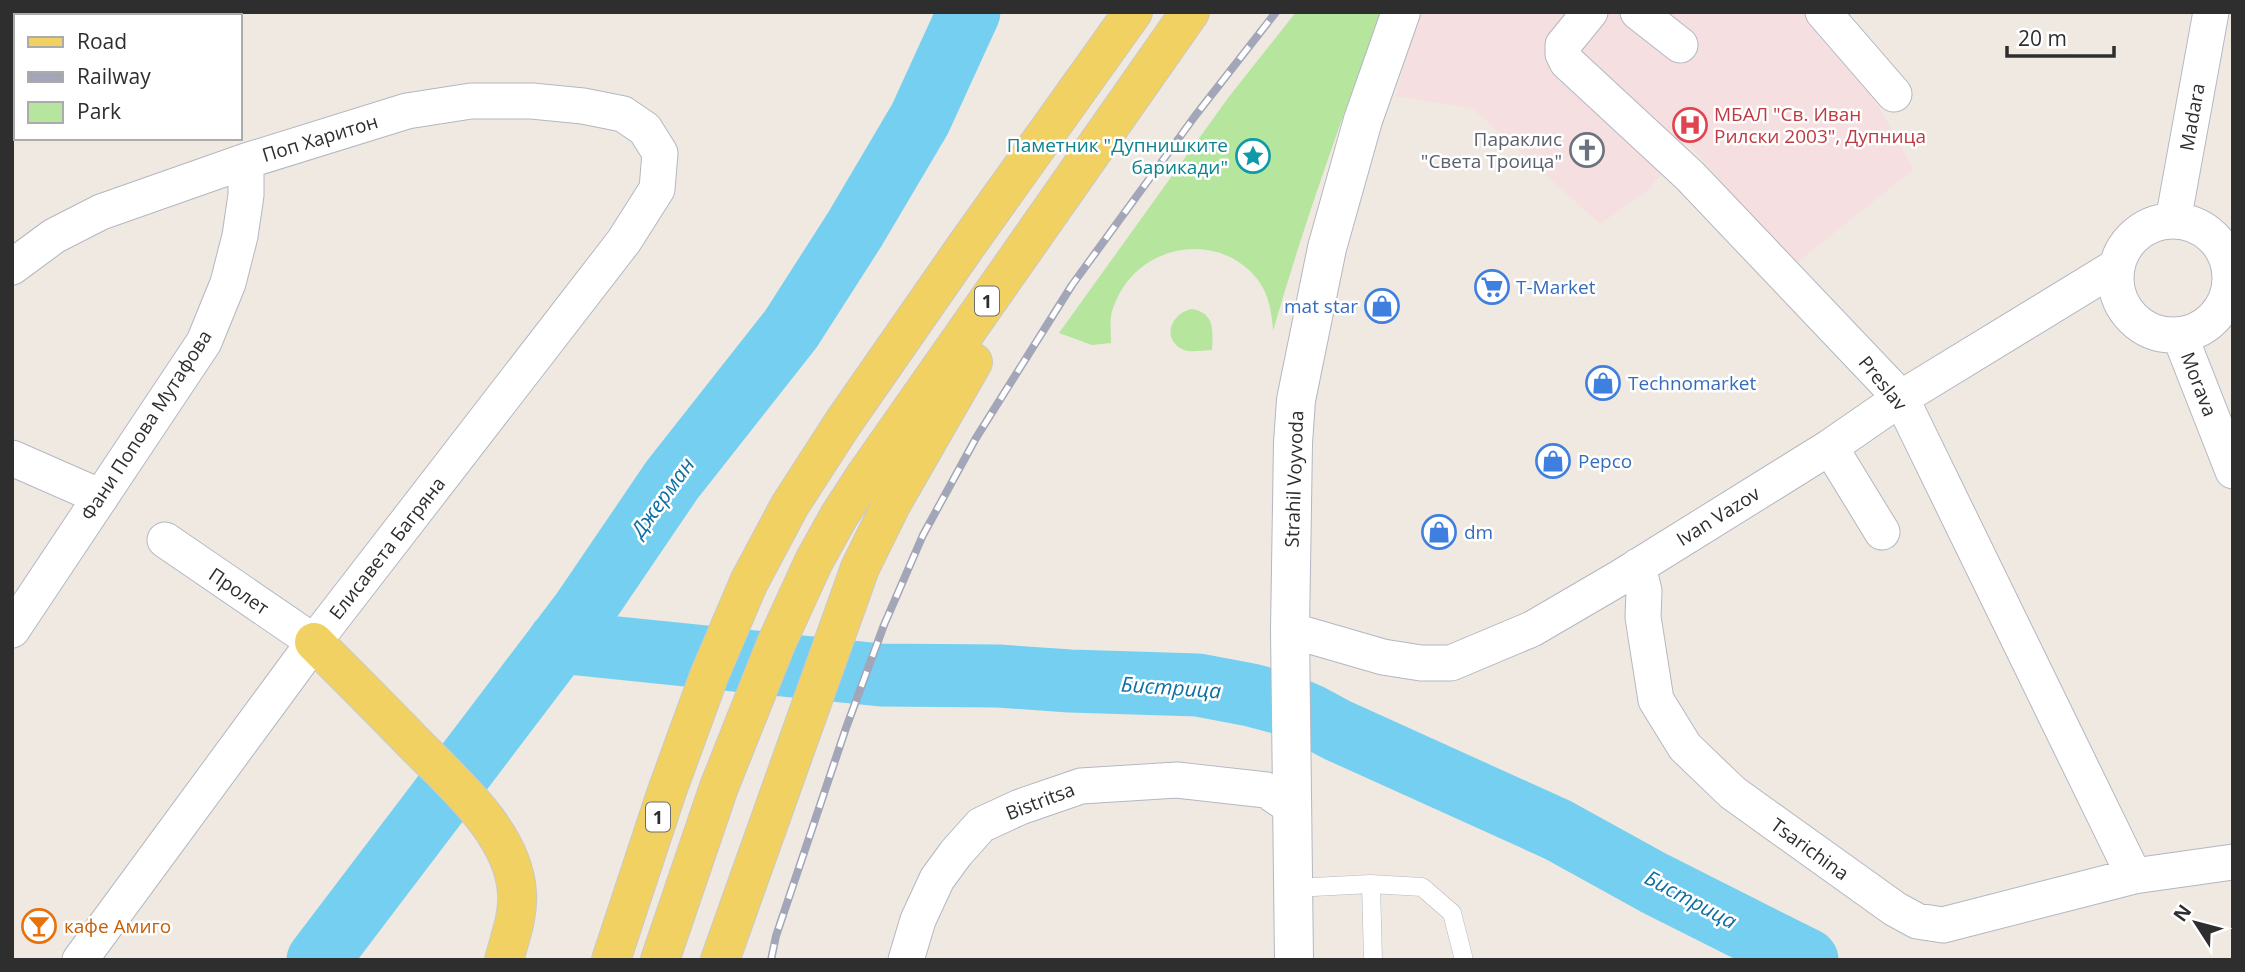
<svg xmlns="http://www.w3.org/2000/svg" width="2245" height="972" font-family="'Open Sans',sans-serif">
	<style>
		.medical { fill: #f5dfe0 }
		.green { fill: #b6e59e }
		.lines { fill: none; stroke-linecap: round; stroke-linejoin: round }
		.river { stroke: #75cff0; stroke-width: 63 }
		.lane-casing { stroke: #b4b7c1; stroke-width: 19 }
		.street-casing { stroke: #b4b7c1; stroke-width: 37 }
		.secondary-casing { stroke: #b4b7c1; stroke-width: 40 }
		.primary-casing { stroke: #c9c9c9; stroke-width: 40 }
		.lane { stroke: #fff; stroke-width: 18 }
		.street { stroke: #fff; stroke-width: 35 }
		.secondary { stroke: #fff; stroke-width: 38 }
		.primary { stroke: #f2d163; stroke-width: 38 }
		.rail-casing { stroke: #a3a6b8; stroke-width: 8 }
		.rail { stroke: #fff; stroke-width: 5; stroke-dasharray: 16; stroke-linecap: butt }
		.labels { text-anchor: middle; dominant-baseline: central; stroke-width: 5; stroke-linejoin: round; paint-order: stroke }
		.shield { fill: #fff; stroke: #6d6d6d; stroke-width: 2 }
		.shield-label { font-size: 18px; font-weight: bold; fill: #2e2e2e }
		.health-label { font-size: 19px; fill: #be3a42; stroke: #fff; text-anchor: start }
		.street-label { font-size: 19px; fill: #2e2e2e; stroke: #fff }
		.worship-label { font-size: 19px; fill: #5b616d; stroke: #fff; text-anchor: end }
		.culture-label { font-size: 19px; fill: #0d838f; stroke: #fff; text-anchor: end }
		.shop-label { font-size: 19px; fill: #366cbe; stroke: #fff; text-anchor: start }
		.food-label { font-size: 19px; fill: #c56008; stroke: #fff; text-anchor: start }
		.water-label { font-size: 21px; font-style: italic; fill: #0d6fa3; stroke: #fff }
	</style>
	<rect width="100%" height="100%" fill="#efe9e1"/>
	<path class="medical" d="M1419 12H1810L1854 64 1914 169 1794 265 1687 142 1648 190 1600 224 1472 108 1396 96Z"/>
	<path class="green" d="M12 12H166L150 16H16V45L12 46Z
		M1296 12H1381C1342 118 1304 223 1273 331 1272 313 1269 295 1258 280 1225 237 1159 240 1127 282 1120 291 1113 305 1111 316 1110 325 1111 334 1111 343L1092 345 1059 333 1228 98Z
		M1191 309C1215 312 1213 331 1212 350 1203 350 1192 353 1184 350 1161 340 1170 314 1191 309Z"/>
	<g class="lines">
		<path class="river" d="M559 642 881 675 998 676 1070 681 1198 685 1251 695 1281 703 1311 716 1337 730 1558 830 1654 883 1807 960
			M318 960 583 611 672 480 791 329 855 229 920 119 969 12"/>
		<g class="lane-casing">
			<path id="lane" d="M1371 884 1373 960
				M1294 888 1371 884 1422 887 1452 913 1464 960"/>
		</g>
		<g class="street-casing">
			<path id="street" d="M1590 12 1563 45V54L1567 62 1690 176 1901 398 2134 876
				M1638 12 1680 45
				M1823 12 1894 94
				M2116 278a57 57 0 1 1 114 0a57 57 0 1 1-114 0Z
				M2173 221 2211 12
				M12 267 54 236 101 212 246 161 407 111 471 101H532L583 106 623 114 645 129 660 153 657 189 624 241 314 642 80 960
				M2180 336 2233 471
				M1830 447 1882 532
				M12 458 101 497
				M165 540 314 642
				M1638 566 1644 591 1643 617 1656 700 1685 747 1733 793 1895 909 1917 921 1943 925 2134 876 2233 862
				M12 630 204 342 228 283 240 236 246 195V161
				M1290 630 1383 657 1421 663H1451L1532 629 1621 577 1830 447 1901 398 2117 266
				M906 960 918 920 937 879 956 853 981 825 1020 807 1081 786 1177 780 1266 790 1293 808"/>
		</g>
		<g class="secondary-casing">
			<path id="secondary" d="M1294 960 1290 630 1293 443 1296 400 1327 248 1363 120 1401 12"/>
		</g>
		<g class="primary-casing">
			<path id="primary" d="M314 642C347 675 380 708 412 741 451 781 513 832 517 892 519 914 510 938 504 960
				M611 960 667 791 709 676 749 582 790 505 843 423 966 246 1133 12
				M660 960 719 787 776 644 814 561 839 516 865 476 1190 12
				M720 960 860 568 892 503 973 362"/>
		</g>
		<use href="#lane" class="lane"/>
		<use href="#street" class="street"/>
		<use href="#secondary" class="secondary"/>
		<use href="#primary" class="primary"/>
		<g class="rail-casing">
			<path id="rail" d="M771 960 776 936 846 728 884 625 923 535 976 438 1072 285 1195 116 1276 12"/>
		</g>
		<use href="#rail" class="rail"/>
	</g>
	<defs>
		<g id="hospital-ring" transform="scale(1.75)"><circle r="9.5" fill="#fff" stroke="#e0444e" stroke-width="1.5"/><path d="M-5-5h3v3.5h4V-5h3V5h-3V1.5h-4V5h-3Z" fill="#e0444e"/></g>
		<g id="church-ring" transform="scale(1.75)"><circle r="9.5" fill="#fff" stroke="#6b7280" stroke-width="1.5"/><path d="M-1.2-6h2.4v3.5h3.3v2.4h-3.3V6h-2.4V-.1h-3.3v-2.4h3.3Z" fill="#6b7280"/></g>
		<g id="sight-ring" transform="scale(1.75)"><circle r="9.5" fill="#fff" stroke="#0f9aa8" stroke-width="1.5"/><path d="M0-6L1.8-2.2L6-1.7L2.9 1.2L3.7 5.4L0 3.3L-3.7 5.4L-2.9 1.2L-6-1.7L-1.8-2.2Z" fill="#0f9aa8"/></g>
		<g id="supermarket-ring" transform="scale(1.75)"><circle r="9.5" fill="#fff" stroke="#3f7fe0" stroke-width="1.5"/><path d="M-6-5.5h2.5l.6 2H6L4.5 2H-2.5L-4.4-4H-6ZM-1.5 3.2a1.3 1.3 0 1 0 .1 0ZM3 3.2a1.3 1.3 0 1 0 .1 0Z" fill="#3f7fe0"/></g>
		<g id="shop-ring" transform="scale(1.75)"><circle r="9.5" fill="#fff" stroke="#3f7fe0" stroke-width="1.5"/><path d="M-5-2.5h2.3a2.7 3.5 0 0 1 5.4 0H5L5.5 6h-11ZM-1.5-2.5h3a1.5 2.3 0 0 0-3 0Z" fill="#3f7fe0"/></g>
		<g id="bar-ring" transform="scale(1.75)"><circle r="9.5" fill="#fff" stroke="#e8710a" stroke-width="1.5"/><path d="M-6-5H6L.8 .8V4.5H3.5V6h-7V4.5H-.8V.8Z" fill="#e8710a"/></g>
	</defs>
	<g fill-rule="evenodd">
		<use href="#hospital-ring" x="1690" y="125"/>
		<use href="#church-ring" x="1587" y="150"/>
		<use href="#sight-ring" x="1253" y="156"/>
		<use href="#supermarket-ring" x="1492" y="287"/>
		<use href="#shop-ring" x="1382" y="306"/>
		<use href="#shop-ring" x="1603" y="383"/>
		<use href="#shop-ring" x="1553" y="461"/>
		<use href="#shop-ring" x="1439" y="532"/>
		<use href="#bar-ring" x="39" y="926"/>
	</g>
	<g class="labels">
		<g class="shield">
			<rect x="975" y="286.5" width="24" height="29" rx="5"/>
			<rect x="646" y="802.5" width="24" height="29" rx="5"/>
		</g>
		<g class="shield-label">
			<text x="987" y="301">1</text>
			<text x="658" y="817">1</text>
		</g>
		<g class="health-label">
			<text x="1714" y="114">МБАЛ "Св. Иван<tspan x="1714" dy="22">Рилски 2003", Дупница</tspan></text>
		</g>
		<g class="street-label">
			<text transform="translate(2192 117) rotate(-80)">Madara</text>
			<text transform="translate(320 138) rotate(-17)">Поп Харитон</text>
			<text transform="translate(1883 383) rotate(51)">Preslav</text>
			<text transform="translate(2199 384) rotate(69)">Morava</text>
			<text transform="translate(146 425) rotate(-57)">Фани Попова Мутафова</text>
			<text transform="translate(1294 479) rotate(-88)">Strahil Voyvoda</text>
			<text transform="translate(1718 516) rotate(-32)">Ivan Vazov</text>
			<text transform="translate(387 548) rotate(-52)">Елисавета Багряна</text>
			<text transform="translate(239 591) rotate(34)">Пролет</text>
			<text transform="translate(1040 801) rotate(-21)">Bistritsa</text>
			<text transform="translate(1810 849) rotate(36)">Tsarichina</text>
		</g>
		<g class="worship-label">
			<text x="1562" y="139">Параклис<tspan x="1562" dy="22">"Света Троица"</tspan></text>
		</g>
		<g class="culture-label">
			<text x="1228" y="145">Паметник "Дупнишките<tspan x="1228" dy="22">барикади"</tspan></text>
		</g>
		<g class="shop-label">
			<text x="1516" y="287">T-Market</text>
			<text x="1358" y="306" text-anchor="end">mat star</text>
			<text x="1628" y="383">Technomarket</text>
			<text x="1578" y="461">Pepco</text>
			<text x="1464" y="532">dm</text>
		</g>
		<g class="food-label">
			<text x="64" y="926">кафе Амиго</text>
		</g>
		<g class="water-label">
			<text transform="translate(662 497) rotate(-54)">Джерман</text>
			<text transform="translate(1171 687) rotate(4)">Бистрица</text>
			<text transform="translate(1691 899) rotate(28)">Бистрица</text>
		</g>
	</g>
	<rect width="2245" height="972" fill="none" stroke="#2e2e2e" stroke-width="28"/>
	<rect x="14" y="14" width="228" height="126" fill="#ffffff" stroke="#ababab" stroke-width="2"/>
	<rect x="28" y="37" width="35" height="10" fill="#f2d163" stroke="#ababab" stroke-width="2"/>
	<text x="77" y="49" font-size="21" fill="#2e2e2e">Road</text>
	<rect x="28" y="72" width="35" height="10" fill="#a3a6b8" stroke="#ababab" stroke-width="2"/>
	<text x="77" y="84" font-size="21" fill="#2e2e2e">Railway</text>
	<rect x="28" y="102" width="35" height="21" fill="#b6e59e" stroke="#ababab" stroke-width="2"/>
	<text x="77" y="119" font-size="21" fill="#2e2e2e">Park</text>
	<g transform="translate(2196 923) rotate(306)" stroke="#ffffff" stroke-width="5" paint-order="stroke">
	<path d="M0-5L12 26L0 18L-12 26Z" fill="#2e2e2e"/>
	<text y="-10" font-size="19" font-weight="bold" text-anchor="middle" fill="#2e2e2e">N</text>
	</g>
	<path d="M2007 46v10h107v-10" fill="none" stroke="#2e2e2e" stroke-width="3.5"/>
	<text x="2018" y="46" font-size="21" fill="#2e2e2e" stroke="#ffffff" stroke-width="5" paint-order="stroke">20 m</text>
</svg>
